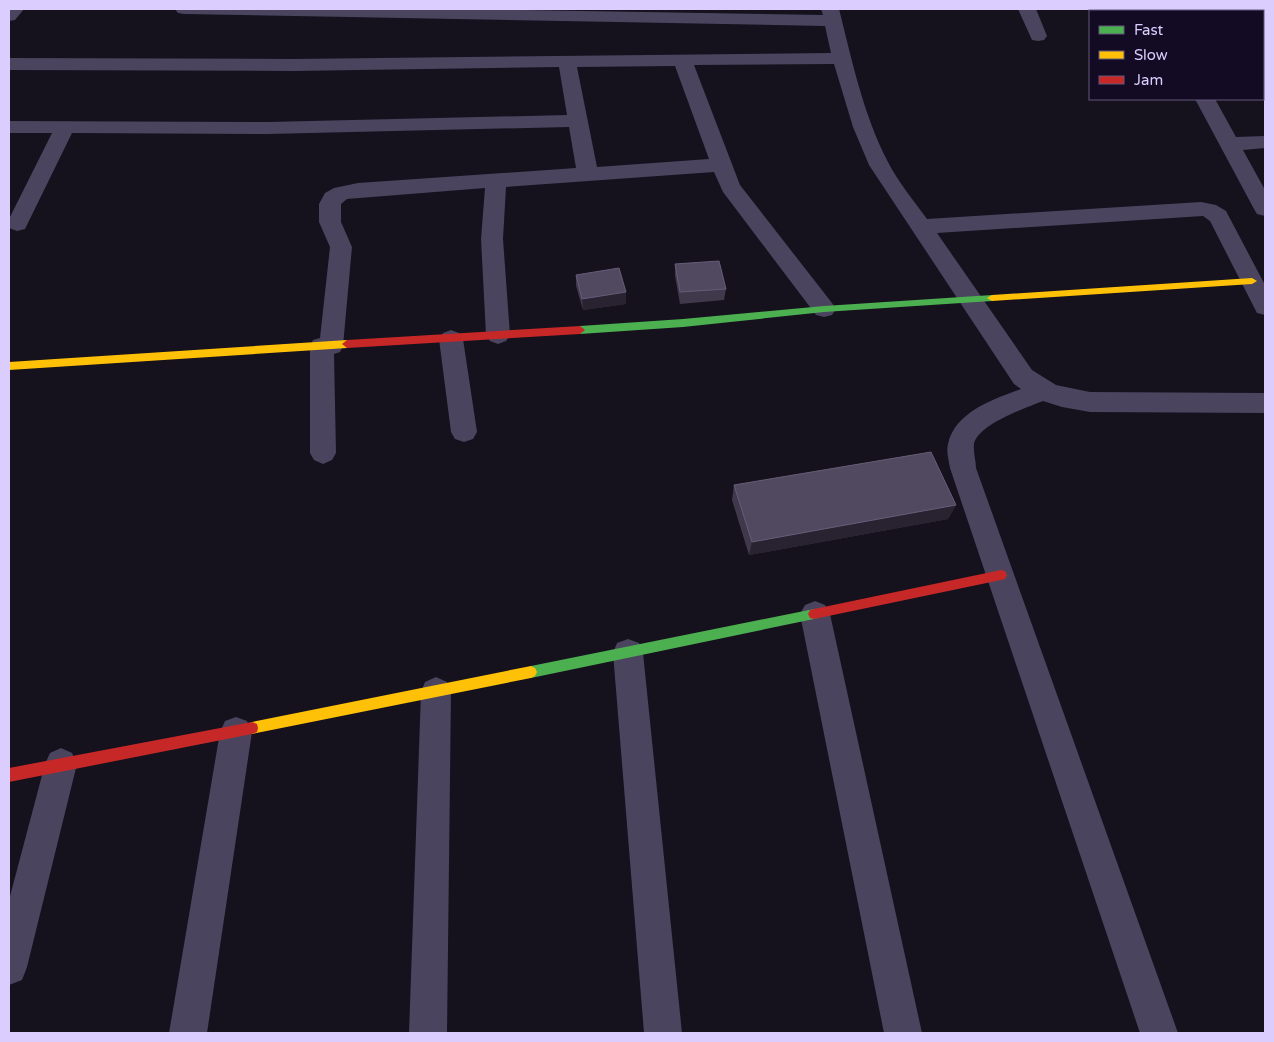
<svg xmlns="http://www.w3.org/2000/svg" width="1274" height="1042" font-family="'Varela Round',sans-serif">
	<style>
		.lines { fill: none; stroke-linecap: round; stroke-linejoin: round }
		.street { fill: #4a445e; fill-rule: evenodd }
		.fast { fill: #4caf50; fill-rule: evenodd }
		.slow { fill: #ffc107; fill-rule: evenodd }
		.jam { fill: #c62828; fill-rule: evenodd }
		.wall { fill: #40394c }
		.shaded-wall { fill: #282231 }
		.building { fill: #514960; stroke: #665e79 }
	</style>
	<rect width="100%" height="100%" fill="#15111d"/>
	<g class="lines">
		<path class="street" d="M9 9H24L15 20 9 21Z
			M175 9H458L823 15 821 9H839C852 60 863 114 888 162 898 182 914 201 927 219L1201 202 1216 205 1226 211 1265 285V315L1257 313 1210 221 1203 216 937 233 1032 370 1056 385 1090 392 1265 393V413L1090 412 1062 407 1043 401C1026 408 978 424 974 444 973 452 976 461 976 468L1178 1033H1140L950 468C949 461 946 452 948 444 955 412 994 399 1021 389L1014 384 869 165 853 127 834 64 694 65 740 185 832 303 836 309 832 315 824 317 816 315 723 192 714 172 506 187 503 239 510 335 506 341 498 344 490 341 486 335 481 239 485 188 347 199 341 204V222L352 247 343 346 340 352 334 354 336 453 332 460 323 464 314 460 310 453V346L313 340 320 338 330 247 319 222V204L325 193 334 188 358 183 576 168 569 127 268 134 72 133 25 229 17 231 9 228V219L52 133H9V121L268 122 567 115 559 67 292 71 9 70V58L292 59 831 53 825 26 184 14 178 13ZM675 66 709 159 597 167 577 67Z
			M1018 9H1036L1047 36 1044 40 1038 41 1032 40Z
			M1144 9H1162L1163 11H1145Z
			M1195 99H1215L1236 137 1265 136V148L1243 150 1265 190V216L1257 214 1254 209Z
			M451 330 459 333 463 339 477 432 473 439 464 442 455 439 451 432 439 339 443 333Z
			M815 601 825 605 830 614 922 1033H884L800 614 805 605Z
			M628 639 639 643 643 653 682 1033H644L613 653 617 643Z
			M436 677 447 682 451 692 447 1033H409L421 692 425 682Z
			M236 717 247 721 252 732 207 1033H169L220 732 225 721Z
			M61 748 72 753 77 764 27 967 22 980 9 985V900L45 764 50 753Z"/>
		<path class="fast" d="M992 295 997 298 992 301 824 312 683 327 580 334 575 330 580 326 683 319 824 306Z
			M814 609 818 610 820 614 818 618 814 619 531 678 527 676 525 672 527 668 531 666Z"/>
		<path class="slow" d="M1252 278 1257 281 1252 284 992 301 987 298 992 295Z
			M347 340 352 344 347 348 9 370V362Z
			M531 666 535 668 537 672 535 676 531 678 252 734 247 732 246 728 247 724 252 722Z"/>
		<path class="jam" d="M580 326 585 330 580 334 347 348 342 344 347 340Z
			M1001 570 1005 571 1007 575 1005 579 1001 580 814 619 810 618 808 614 810 610 814 609Z
			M252 722 257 724 258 728 257 732 252 734 9 782V768Z"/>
	</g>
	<path class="wall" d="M675 264 726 289 724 300 680 304 675 276Z
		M576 275 626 304 583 310 576 286Z
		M734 485 956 505 948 519 749 555 732 500Z"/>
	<path class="shaded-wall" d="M626 292V304L583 310 582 299Z
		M956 505 948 519 749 555 752 542Z"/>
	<path class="building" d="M719 261 726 289 680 292 675 264Z
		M619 268 626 292 582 299 576 275Z
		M931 452 956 505 752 542 734 485Z"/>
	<rect width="1274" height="1042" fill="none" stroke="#dccdff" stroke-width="20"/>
	<rect x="1089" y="10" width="175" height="90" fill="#130b23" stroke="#63597b"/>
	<rect x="1099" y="26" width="25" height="8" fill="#4caf50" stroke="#63597b"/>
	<text x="1134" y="35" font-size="15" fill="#dccdff">Fast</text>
	<rect x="1099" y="51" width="25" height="8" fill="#ffc107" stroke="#63597b"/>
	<text x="1134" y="60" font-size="15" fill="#dccdff">Slow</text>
	<rect x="1099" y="76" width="25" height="8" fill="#c62828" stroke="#63597b"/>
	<text x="1134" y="85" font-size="15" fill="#dccdff">Jam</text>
</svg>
